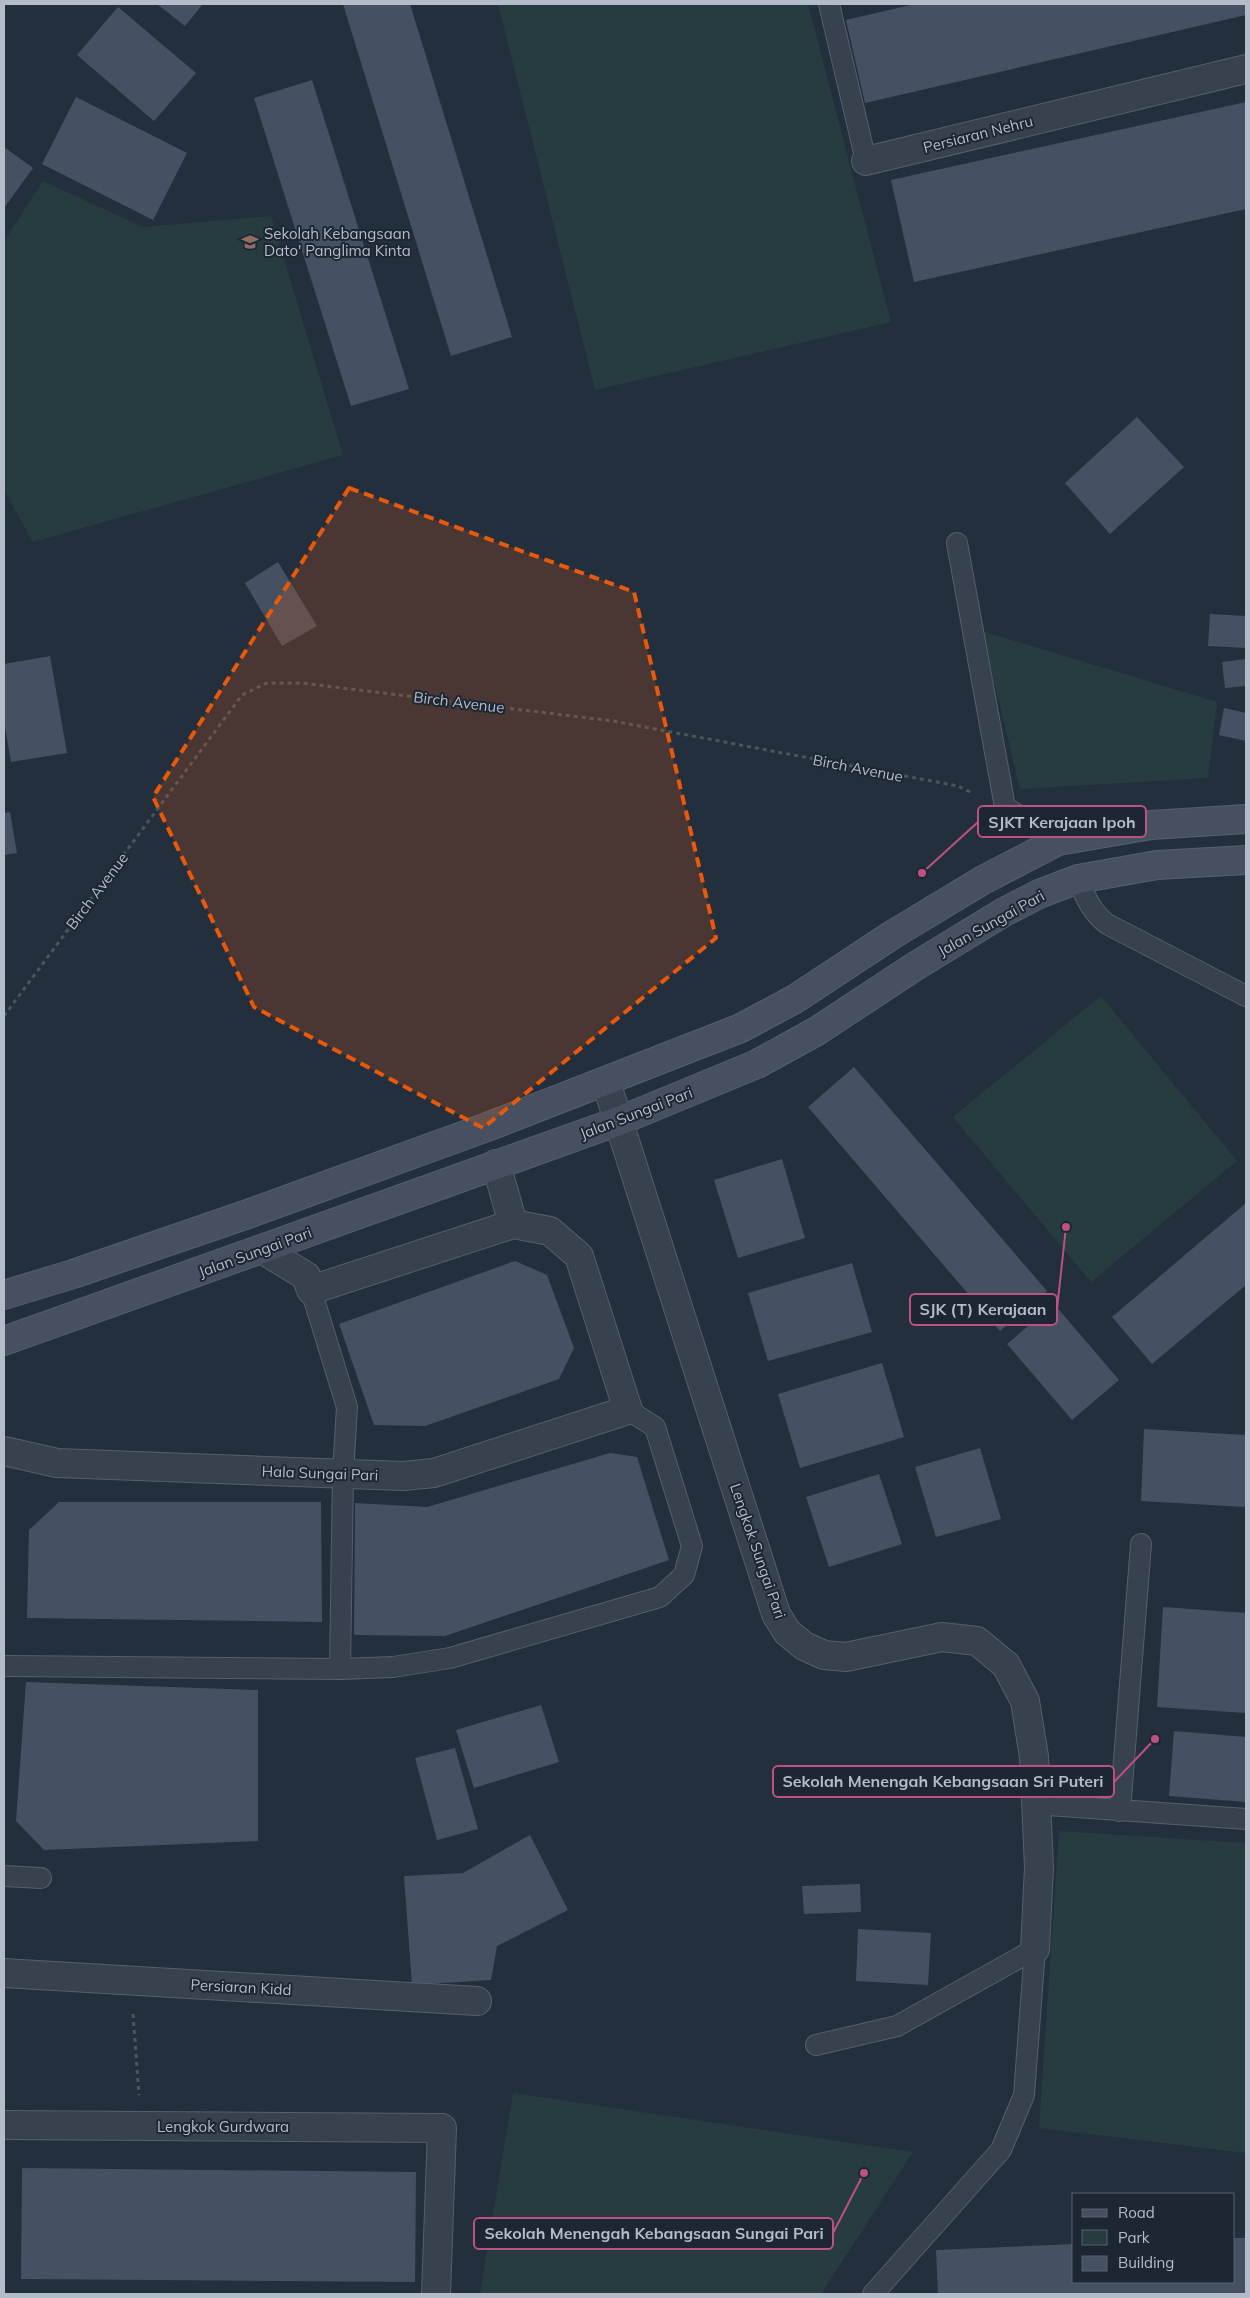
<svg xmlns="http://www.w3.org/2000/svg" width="1250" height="2298" font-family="Mulish,sans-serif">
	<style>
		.green { fill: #263c3f }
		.building { fill: #455162 }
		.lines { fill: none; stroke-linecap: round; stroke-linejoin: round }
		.lane-casing { stroke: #565f6c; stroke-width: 22 }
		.street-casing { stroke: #565f6c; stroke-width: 30 }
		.secondary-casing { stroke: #565f6c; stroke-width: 30 }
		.path { stroke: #44595c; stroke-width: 3; stroke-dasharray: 4 4; stroke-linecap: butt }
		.lane { stroke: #38414e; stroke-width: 20 }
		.street { stroke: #38414e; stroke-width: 28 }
		.secondary { stroke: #465061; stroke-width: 28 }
		.marked { fill: #e8590c; fill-opacity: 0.2; stroke: #e8590c; stroke-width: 4; stroke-dasharray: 10 6; stroke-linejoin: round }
		.labels { text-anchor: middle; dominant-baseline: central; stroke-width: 4; stroke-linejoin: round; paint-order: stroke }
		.street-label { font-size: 15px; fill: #b4bcc9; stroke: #1d2633 }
		.poi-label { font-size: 15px; fill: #b4bcc9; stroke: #1d2633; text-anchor: start }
		.leader { fill: none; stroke: #bd5182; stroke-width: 2 }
		.callout-dot { fill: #bd5182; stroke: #1d2633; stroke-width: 2 }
		.callout { fill: #1d2633; stroke: #bd5182; stroke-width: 2 }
		.callout-label { font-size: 16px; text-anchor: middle; font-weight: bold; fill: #b4bcc9 }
	</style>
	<rect width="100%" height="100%" fill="#242f3e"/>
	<path class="green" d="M498 4H808L891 322 595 390Z
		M43 181 143 227 271 216 343 455 33 542 4 490V241Z
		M982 631 1217 702 1208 778 1020 789Z
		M1101 996 1237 1161 1091 1282 953 1117Z
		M1059 1831 1246 1843V2153L1039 2128Z
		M513 2093 913 2152 821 2294H480Z"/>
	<path class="building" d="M157 4H203L185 26Z
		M343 4H410L512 337 451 356Z
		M915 4H1246V15L865 103 846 20Z
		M118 7 196 73 154 121 77 55Z
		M312 80 409 389 351 406 254 98Z
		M76 97 187 153 153 220 42 164Z
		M1246 102V209L914 282 891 180Z
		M4 147 33 168 4 208Z
		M1137 417 1184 467 1110 534 1065 483Z
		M278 562 317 626 282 646 245 583Z
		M1210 614 1246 616V648L1208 646Z
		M50 656 67 753 11 762 4 721V664Z
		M1246 659V686L1225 688 1222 662Z
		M1224 708 1246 713V741L1219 735Z
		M10 812 17 853 4 855V813Z
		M854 1067 1047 1291 1000 1331 808 1107Z
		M782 1159 805 1238 738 1258 714 1180Z
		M1246 1203V1285L1152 1364 1112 1317Z
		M515 1261 547 1275 574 1348 559 1379 425 1426 374 1425 339 1324Z
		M852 1263 872 1332 768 1361 748 1293Z
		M1054 1304 1119 1380 1072 1420 1007 1344Z
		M882 1363 904 1437 800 1468 778 1394Z
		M1144 1429 1246 1435V1507L1141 1501Z
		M980 1448 1001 1519 936 1537 915 1467Z
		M610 1453 637 1457 669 1560 445 1636 354 1635 355 1503 427 1507Z
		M879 1474 902 1544 829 1567 806 1497Z
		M59 1502H321L322 1622 27 1618 29 1530Z
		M1163 1607 1246 1613V1713L1157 1707Z
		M26 1682 258 1690V1841L44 1850 16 1821Z
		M541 1705 559 1762 474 1788 456 1730Z
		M1174 1731 1246 1737V1802L1169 1796Z
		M455 1748 478 1829 437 1840 415 1758Z
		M530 1835 568 1910 497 1946 491 1980 412 1985 404 1876 463 1873Z
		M860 1884 861 1912 804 1914 802 1886Z
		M858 1929 931 1933 928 1985 856 1981Z
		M22 2168 416 2172 415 2282 21 2279Z
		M1234 2238H1246V2293L938 2294 936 2250 1074 2244V2282H1234Z"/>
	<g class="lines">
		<g class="lane-casing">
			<path id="lane" d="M829 4 866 161
				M957 543 1005 807 1058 841
				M1078 879C1085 896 1091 912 1107 924L1246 996
				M311 1290 347 1407 343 1473 340 1669
				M4 1666 340 1669 393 1667 450 1658 660 1597 684 1575 692 1546 655 1427 628 1410
				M1034 1804 1246 1819
				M1120 1811 1141 1544
				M4 1876 41 1878
				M816 2045 897 2026 1035 1949
				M873 2294 1001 2150 1024 2095 1035 1949"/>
		</g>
		<g class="street-casing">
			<path id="street" d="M866 161 1246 69
				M606 1082 776 1614 787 1632 804 1646 824 1655 846 1657 942 1637 977 1641 1006 1665 1025 1701 1034 1757 1039 1867 1035 1949
				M496 1164 513 1224
				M4 1451 57 1463 403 1476 434 1473 628 1410 579 1256 550 1231 513 1224 311 1290 306 1276 263 1250
				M4 1973 477 2001
				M4 2125 442 2128 436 2294"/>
		</g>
		<g class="secondary-casing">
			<path id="secondary" d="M4 1295 73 1274 245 1215 487 1127 741 1028 795 999 892 935 983 880 1058 841 1151 825 1246 819
				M4 1341 619 1121 757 1064 817 1031 914 967 1004 912 1039 894 1078 879 1157 865 1246 860"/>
		</g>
		<path class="path" d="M4 1016 242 695 267 683H301L613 721 958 786 972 793
			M133 2014 139 2095"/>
		<use href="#lane" class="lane"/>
		<use href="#street" class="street"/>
		<use href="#secondary" class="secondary"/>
	</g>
	<path class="marked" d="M349 488 634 592 716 938 483 1128 254 1007 153 797Z"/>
	<defs>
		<g id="school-bare" transform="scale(1.35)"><path d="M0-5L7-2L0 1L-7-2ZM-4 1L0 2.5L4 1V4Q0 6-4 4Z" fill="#8d6e63" stroke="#1d2633" stroke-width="2.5" paint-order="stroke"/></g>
	</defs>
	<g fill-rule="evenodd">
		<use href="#school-bare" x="250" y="242"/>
	</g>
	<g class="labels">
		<g class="street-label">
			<text transform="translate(978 134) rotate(-14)">Persiaran Nehru</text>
			<text transform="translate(459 702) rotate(7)">Birch Avenue</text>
			<text transform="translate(858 768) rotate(11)">Birch Avenue</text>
			<text transform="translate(97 891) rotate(-53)">Birch Avenue</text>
			<text transform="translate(991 923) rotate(-29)">Jalan Sungai Pari</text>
			<text transform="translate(636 1113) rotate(-21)">Jalan Sungai Pari</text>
			<text transform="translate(255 1252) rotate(-20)">Jalan Sungai Pari</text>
			<text transform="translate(320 1473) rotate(2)">Hala Sungai Pari</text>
			<text transform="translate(758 1551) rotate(71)">Lengkok Sungai Pari</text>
			<text transform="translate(241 1987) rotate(3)">Persiaran Kidd</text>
			<text x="223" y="2126">Lengkok Gurdwara</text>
		</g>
		<g class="poi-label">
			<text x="264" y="233">Sekolah Kebangsaan<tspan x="264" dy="17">Dato' Panglima Kinta</tspan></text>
		</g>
	</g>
	<path class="leader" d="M922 873L978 822M1066 1227L1057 1309M1155 1739L1114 1782M864 2173L833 2233"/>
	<g class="callout-dot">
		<circle cx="922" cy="873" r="5"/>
		<circle cx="1066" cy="1227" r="5"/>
		<circle cx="1155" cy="1739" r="5"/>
		<circle cx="864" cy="2173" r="5"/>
	</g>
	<g class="callout">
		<rect x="978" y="806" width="168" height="31" rx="5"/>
		<rect x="910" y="1294" width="147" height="31" rx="5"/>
		<rect x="773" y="1766" width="341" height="31" rx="5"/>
		<rect x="474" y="2218" width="359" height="31" rx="5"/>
	</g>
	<g class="callout-label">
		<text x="1062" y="828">SJKT Kerajaan Ipoh</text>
		<text x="983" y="1315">SJK (T) Kerajaan</text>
		<text x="943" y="1787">Sekolah Menengah Kebangsaan Sri Puteri</text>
		<text x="654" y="2239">Sekolah Menengah Kebangsaan Sungai Pari</text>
	</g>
	<rect width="1250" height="2298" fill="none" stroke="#b4bcc9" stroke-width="10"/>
	<rect x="1072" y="2193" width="162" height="90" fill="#1d2633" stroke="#59626f"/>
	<rect x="1082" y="2209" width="25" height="8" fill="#465061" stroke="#59626f"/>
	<text x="1118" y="2218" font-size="15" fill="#b4bcc9">Road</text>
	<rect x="1082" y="2230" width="25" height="15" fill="#263c3f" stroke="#59626f"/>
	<text x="1118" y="2243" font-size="15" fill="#b4bcc9">Park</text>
	<rect x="1082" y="2256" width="25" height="15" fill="#455162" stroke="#59626f"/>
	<text x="1118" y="2268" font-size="15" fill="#b4bcc9">Building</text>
</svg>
